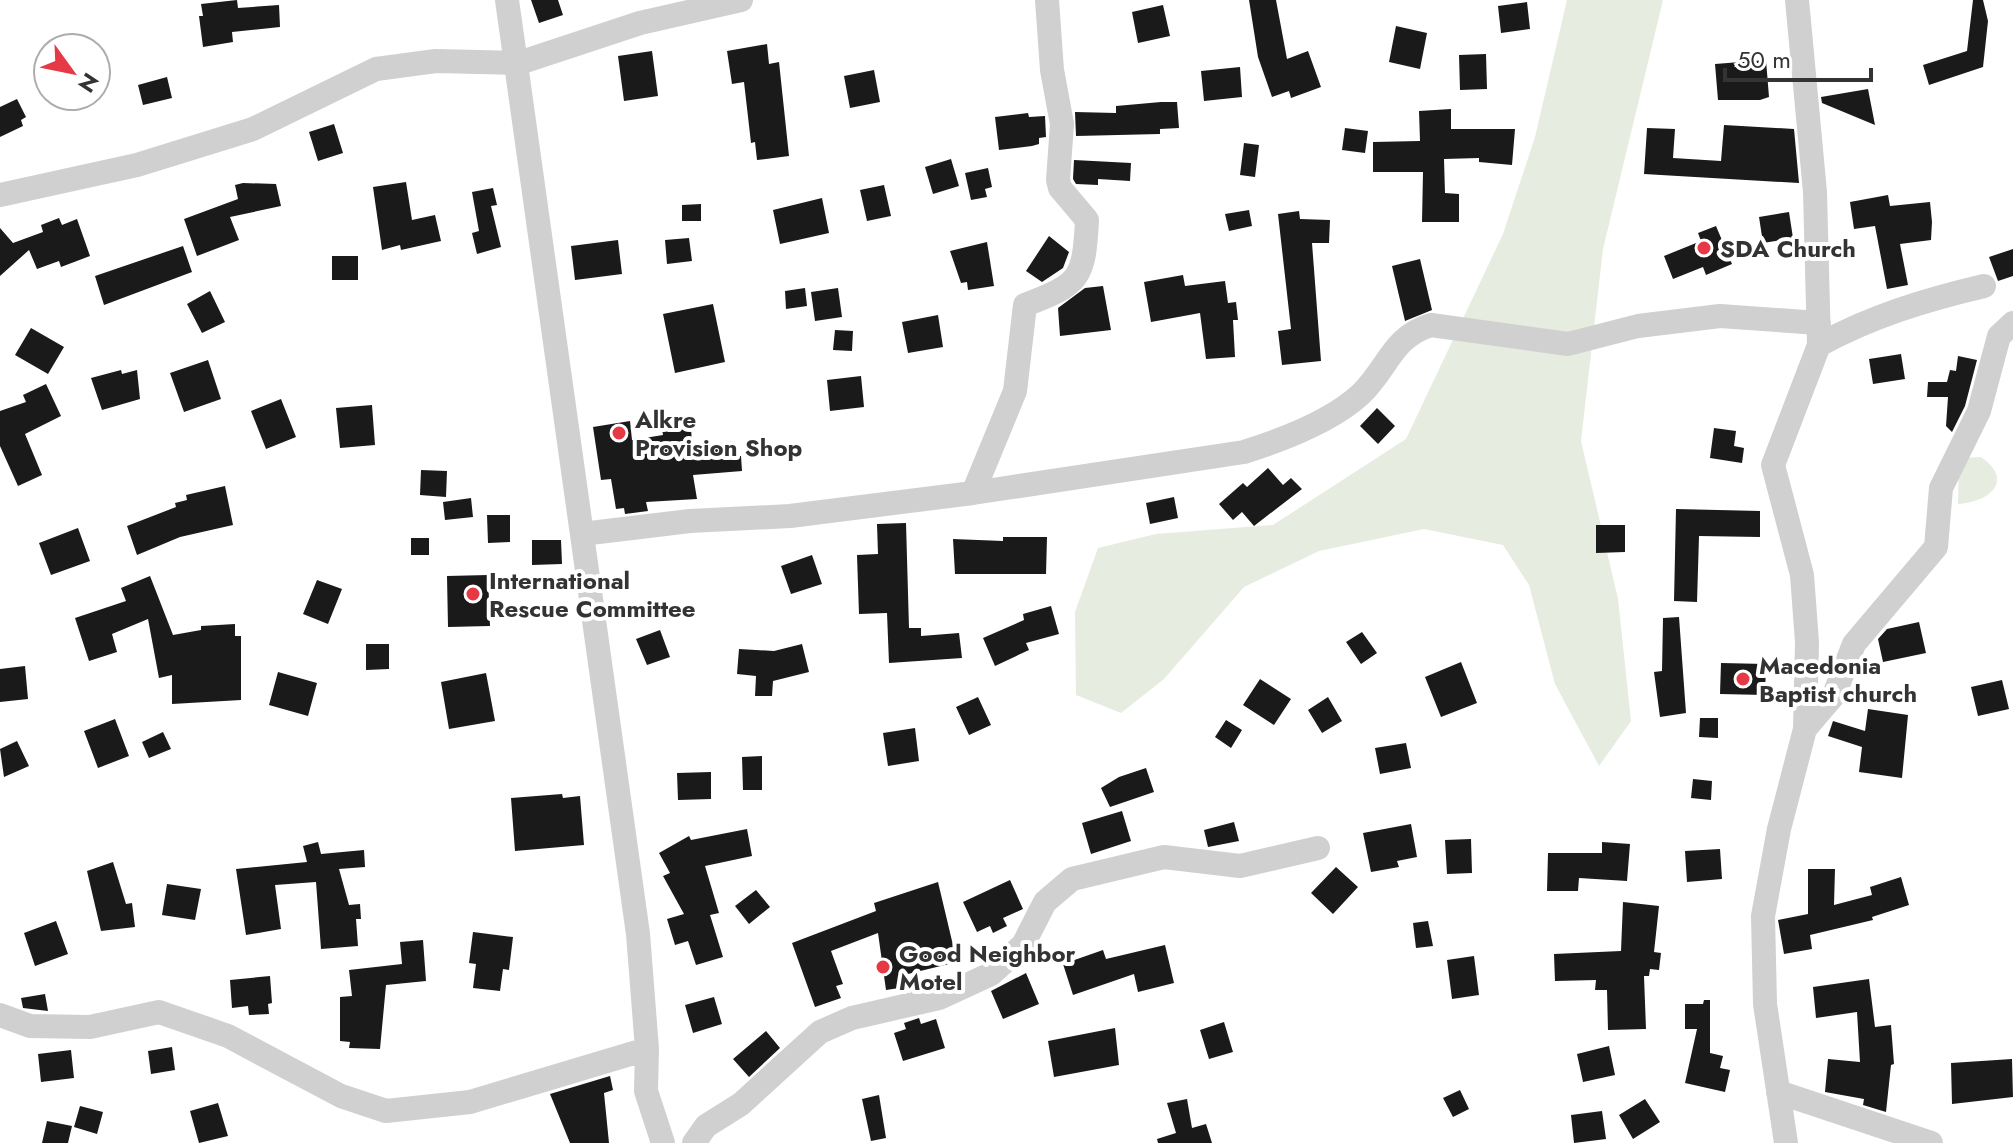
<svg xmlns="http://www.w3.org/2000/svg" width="2013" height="1143" font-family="Jost,sans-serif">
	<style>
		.green { fill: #e6ecdf }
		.building { fill: #1a1a1a }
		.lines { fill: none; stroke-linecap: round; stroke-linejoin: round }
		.minor { stroke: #d0d0d0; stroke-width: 24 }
		.poi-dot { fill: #e63946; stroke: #fff; stroke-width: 3 }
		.labels { text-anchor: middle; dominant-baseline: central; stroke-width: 8; stroke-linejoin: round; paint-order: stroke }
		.poi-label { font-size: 24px; font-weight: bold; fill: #333; stroke: #fff; text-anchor: start }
	</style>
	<rect width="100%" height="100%" fill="#fff"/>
	<path class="green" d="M1567 0H1663L1603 249 1581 441 1618 599 1631 721 1599 766 1555 684 1529 585 1503 545 1424 529 1319 551 1244 587 1164 679 1121 713 1076 695 1075 612 1098 548 1156 534 1273 525 1406 439 1503 234 1535 137Z
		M1981 457C2013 479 1993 501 1958 504L1959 458Z"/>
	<path class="building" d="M237 0 238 8 279 5 280 27 232 32 233 42 203 47 199 16H203L201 4Z
		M531 0H558L563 15 539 23Z
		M1249 0H1276L1287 59 1308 51 1321 87 1291 98 1289 91 1272 97 1258 57Z
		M1973 0H1983L1988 21 1983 67 1929 85 1923 65 1967 51Z
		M1527 2 1530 29 1501 33 1498 6Z
		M1163 5 1170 36 1138 43 1132 12Z
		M1396 26 1427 33 1420 69 1389 62Z
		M767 44 769 64 779 62 789 156 757 160 755 142 751 143 744 82 732 84 727 51Z
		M652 51 658 96 624 101 618 56Z
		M1486 54 1487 89 1460 90 1459 55Z
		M1766 60 1769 97 1760 100H1718L1715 64Z
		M1240 67 1242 97 1204 101 1201 71Z
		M874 70 880 102 850 108 844 76Z
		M167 77 172 98 143 105 138 85Z
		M1868 89 1875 125 1822 103 1821 97Z
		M17 99 26 117 21 120 23 126 0 137V107Z
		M1161 102H1177L1179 128 1160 129V134L1076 136 1075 112 1116 113V106Z
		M1451 109V129H1515L1512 165 1479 162V158L1444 159 1445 193 1459 194V222H1422L1423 172H1373V142L1420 141 1419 111Z
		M1028 113 1029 117 1045 116 1046 137 1039 138V144L1032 146 999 150 995 117Z
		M334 124 343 153 318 161 309 132Z
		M1724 125 1794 129 1799 183 1644 174 1647 128 1675 129 1673 158 1721 161Z
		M1345 128 1368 131 1365 153 1342 150Z
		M1244 143 1259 145 1255 177 1240 175Z
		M951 159 959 186 933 194 925 167Z
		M1074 160 1131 163 1130 181 1098 179V185L1076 184 1073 179Z
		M988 168 992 187 985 189 987 197 971 200 965 173Z
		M406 182 412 220 435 215 441 241 401 250 400 245 382 250 373 187Z
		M243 183 276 184 281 206 230 217 239 240 197 256 184 219 238 199 235 185Z
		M884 185 891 216 867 221 860 190Z
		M493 188 497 205 491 206 501 247 477 254 472 233 479 231 472 192Z
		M1888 195 1890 206 1930 202 1932 222 1931 240 1900 244 1908 285 1887 289 1875 226 1854 229 1850 202Z
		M822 198 829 233 780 244 773 210Z
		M701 204V221H682V205Z
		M1249 210 1252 226 1229 231 1225 214Z
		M1299 211 1300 219 1330 220 1329 243H1312L1321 361 1282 365 1278 331 1291 329 1278 214Z
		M1789 212 1793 238 1763 243 1759 217Z
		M59 218 62 225 77 219 90 256 61 267 59 261 37 269 29 250 0 276V228L13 243 43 232 41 225Z
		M1716 226 1732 264 1706 275 1703 267 1673 279 1664 256 1701 241 1698 233Z
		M1049 236 1069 252 1063 268 1042 282 1026 271Z
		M689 238 692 261 667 264 665 240Z
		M618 240 622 274 575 280 571 246Z
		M987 242 994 286 968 290 967 282 961 283 950 251Z
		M183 246 192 272 104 305 95 276Z
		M2013 249V276L1998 281 1989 257Z
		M332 256H358V280H332Z
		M1420 259 1432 310 1405 321 1392 266Z
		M1183 275 1185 286 1225 281 1228 303 1236 302 1238 320H1233L1235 357 1206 359 1200 313 1151 322 1144 282Z
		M1103 286 1111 330 1060 336 1058 308 1085 288Z
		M805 288 807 306 786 309 785 291Z
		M838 288 842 317 815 321 811 292Z
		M210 291 225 322 202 333 187 304Z
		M713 304 725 362 675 373 663 314Z
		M938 315 943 347 908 353 902 322Z
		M31 328 64 347 48 374 15 355Z
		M835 330 853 331 852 351 833 350Z
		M1901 354 1905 379 1873 384 1869 359Z
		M1958 356 1977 360 1965 406 1952 432 1946 426 1948 397H1927L1928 382H1947L1950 370 1956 371Z
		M208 360 221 399 184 412 170 373Z
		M121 370 122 374 137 370 140 399 102 410 91 378Z
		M861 376 864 407 830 411 827 380Z
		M46 384 61 416 25 434 42 475 18 486 0 446V411L26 402 23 395Z
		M281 399 296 437 266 449 251 411Z
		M372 405 375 445 340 448 336 408Z
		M1377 408 1395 426 1378 444 1360 426Z
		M630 421 632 440 663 435 662 429 691 427 692 445 733 441 734 456H741L742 471 693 475 697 499 646 502 648 511 625 514 624 508 616 509 611 479 601 480 593 427Z
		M1714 428 1736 431 1734 446 1744 448 1742 463 1710 458Z
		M1268 468 1283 485 1291 478 1302 489 1254 526 1242 512 1233 520 1219 504 1243 483 1247 487Z
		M421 470 447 471 446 497 420 495Z
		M225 486 233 525 180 537 137 555 127 526 176 507 175 503 187 500 186 495Z
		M1174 497 1178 518 1150 524 1146 503Z
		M471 498 473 517 445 520 443 502Z
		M1676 509 1760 511V537L1699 536 1697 602 1674 601Z
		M487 515H510V542L488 543Z
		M906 523 909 628H921V636L959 633 962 658 889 663 887 613 859 614 857 555 878 554 877 524Z
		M1596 525H1625V552L1596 553Z
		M78 528 90 561 51 575 39 543Z
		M1003 537H1047L1046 574H955L953 539 1003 541Z
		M411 538H429V555H411Z
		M532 540H561L562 564 532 565Z
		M812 555 822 584 791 594 781 566Z
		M488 575 490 626 448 627 447 576Z
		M150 576 173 635 201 630V626L235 624V636H241V700L172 704V675L159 678 148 619 112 634 117 652 89 661 75 618 126 601 121 588Z
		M317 580 342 589 328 624 303 614Z
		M1051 606 1059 634 1026 643 1029 650 995 666 983 638 1024 620 1023 614Z
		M1679 617 1686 713 1660 717 1654 672 1662 671 1663 618Z
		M1919 622 1926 653 1883 662 1878 639 1887 629Z
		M660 630 670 657 647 665 636 639Z
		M1362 632 1377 653 1361 664 1346 642Z
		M366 644H389V669L366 670Z
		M802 644 809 672 773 681 772 696H755L756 676 737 674 739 649 774 651Z
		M1461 662 1477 703 1441 717 1425 677Z
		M1721 663 1766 664 1765 695 1720 694Z
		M25 666 28 699 0 702V669Z
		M278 672 317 683 308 716 269 705Z
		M486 673 495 721 449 729 441 682Z
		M1260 679 1291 699 1274 725 1243 705Z
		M2002 680 2009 709 1978 716 1971 687Z
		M978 697 991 725 969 735 956 707Z
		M1328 697 1342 721 1322 733 1308 710Z
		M1868 709 1908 715 1902 778 1859 772 1862 747 1828 736 1833 721 1865 731Z
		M1700 718H1718V738L1699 737Z
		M115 719 129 756 98 768 84 731Z
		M1226 720 1242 730 1231 748 1215 737Z
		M915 728 919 761 888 766 883 733Z
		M163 732 171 749 149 758 142 742Z
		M17 741 29 766 4 777 0 749Z
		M1406 743 1411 768 1380 774 1375 748Z
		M762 756V790H743L742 757Z
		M1146 768 1154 792 1110 807 1101 788 1119 777Z
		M711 772V799L678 800 677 773Z
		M1693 779 1712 781 1711 800 1691 798Z
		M562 794 563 798 580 796 584 845 515 851 511 798Z
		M1122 811 1131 841 1091 854 1082 823Z
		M1234 822 1239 841 1208 847 1204 830Z
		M1411 824 1417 857 1397 861 1399 867 1371 872 1363 833Z
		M747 829 752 856 705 866 719 913 710 915 723 957 696 965 688 941 675 945 667 919 684 914 663 876 670 873 659 853 689 836 691 840Z
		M1471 839 1472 873 1447 874 1445 840Z
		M318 842 321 854 364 850 365 867 339 869 349 905 360 904 361 919H356L358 946 321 949 316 882 275 885 281 929 246 935 236 869 307 862 303 846Z
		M1602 842 1630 844 1627 881 1579 878 1578 891H1547L1548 853H1602Z
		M1720 849 1722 879 1687 882 1685 851Z
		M113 862 126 904 132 903 135 927 101 931 87 871Z
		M1336 867 1358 887 1333 914 1311 893Z
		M1808 869H1835L1834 905 1872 895 1870 887 1901 877 1909 905 1872 917 1873 920 1810 935 1812 949 1784 954 1778 920 1808 914Z
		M1010 880 1023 909 1003 918 1007 926 993 933 990 926 977 932 963 902Z
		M938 882 957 962 904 975 906 987 886 990 878 933 831 951 843 984 836 986 841 998 815 1007 792 943 876 911 874 903Z
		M167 884 201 889 195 920 162 915Z
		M756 890 770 907 749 924 735 906Z
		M1623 902 1659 906 1654 952 1661 953 1659 970 1650 969 1649 976H1644L1646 1029 1608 1030 1607 990H1595L1596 980 1555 981 1554 954 1621 951Z
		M56 921 68 954 35 966 24 933Z
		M1428 921 1433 946 1416 948 1413 923Z
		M473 932 513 937 509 970 503 969 500 991 473 988 476 964 469 963Z
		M423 940 426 981 386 985 380 1049 349 1048 350 1042 340 1041V997L352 996 349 970 402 964 400 942Z
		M1165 945 1174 983 1138 992 1134 974 1073 995 1063 964 1103 950 1106 959Z
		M1474 956 1479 995 1452 999 1447 960Z
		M1026 973 1039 1004 1003 1019 991 991Z
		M270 976 272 1003 268 1004 269 1014 249 1015 248 1006 232 1008 230 980Z
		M1869 979 1875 1027 1891 1025 1894 1064 1891 1065 1886 1112 1863 1105 1864 1099 1825 1092 1828 1059 1860 1062 1857 1012 1816 1018 1813 987Z
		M45 994 48 1011 23 1008 21 998Z
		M714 997 722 1024 693 1033 685 1005Z
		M1704 1000H1710V1053L1723 1056 1720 1068 1730 1070 1725 1092 1685 1083 1697 1029H1685V1004H1703Z
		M919 1018 921 1024 936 1019 945 1048 903 1061 894 1033 906 1029 904 1023Z
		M1224 1022 1233 1052 1209 1059 1200 1030Z
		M1115 1028 1119 1065 1054 1077 1048 1041Z
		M766 1031 780 1048 749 1077 733 1059Z
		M1609 1046 1615 1075 1583 1082 1577 1054Z
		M172 1047 175 1070 151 1074 148 1051Z
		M71 1050 74 1078 41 1082 38 1054Z
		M2012 1059 2013 1097 1952 1104 1951 1063Z
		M610 1076 613 1090 604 1093 609 1143H570L550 1094Z
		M1460 1090 1469 1109 1453 1117 1443 1098Z
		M879 1095 886 1138 871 1141 862 1099Z
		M1187 1099 1192 1128 1206 1124 1212 1143H1158L1157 1139 1176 1133 1167 1103Z
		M1645 1099 1660 1122 1633 1139 1619 1115Z
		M218 1103 228 1136 199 1143 190 1111Z
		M80 1106 103 1112 97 1134 74 1127Z
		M1602 1111 1606 1139 1574 1143 1571 1115Z
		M47 1121 72 1126 68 1143H42Z"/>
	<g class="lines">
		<path class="minor" d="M507 0 638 934 647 1049 646 1091 663 1143
			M0 195 137 165 253 129 376 69 436 61 519 63 640 23 741 0
			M1819 345C1872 316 1925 300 1984 286
			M973 493 1015 391 1025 305C1080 284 1084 279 1087 220L1060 188 1058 180 1062 124 1052 70 1047 0
			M582 534 690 521 790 516 973 493 1244 452C1282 440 1332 421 1361 394 1388 368 1392 337 1431 325L1568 344 1638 326 1720 316 1819 323
			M1805 729 1834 695 1854 644 1936 547 1941 488 1979 411 1999 336 2013 323
			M0 1015 30 1026 90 1027 159 1012 228 1036 341 1096 386 1111 470 1102 647 1049
			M1778 1092 1931 1143
			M694 1143 706 1126 741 1104 820 1032 852 1018 939 998 991 974 1023 945 1045 902 1072 879 1164 857 1240 866 1318 848
			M1786 1143 1765 1004 1763 916 1779 829 1805 729 1807 642 1802 575 1773 465 1819 345 1815 192 1797 0"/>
	</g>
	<g class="poi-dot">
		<circle cx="1704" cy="248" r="8"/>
		<circle cx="619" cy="433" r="8"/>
		<circle cx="473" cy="594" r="8"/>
		<circle cx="1743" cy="679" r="8"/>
		<circle cx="883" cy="967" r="8"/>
	</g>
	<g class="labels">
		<g class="poi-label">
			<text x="1720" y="248">SDA Church</text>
			<text x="635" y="419">Alkre<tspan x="635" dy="28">Provision Shop</tspan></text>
			<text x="489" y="580">International<tspan x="489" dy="28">Rescue Committee</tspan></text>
			<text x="1759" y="665">Macedonia<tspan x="1759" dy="28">Baptist church</tspan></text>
			<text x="899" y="953">Good Neighbor<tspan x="899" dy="28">Motel</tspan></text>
		</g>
	</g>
	<g transform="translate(72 72) rotate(123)"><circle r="38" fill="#ffffff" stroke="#adadad" stroke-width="2"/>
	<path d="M0-6L14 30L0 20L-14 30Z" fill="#e63946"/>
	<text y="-12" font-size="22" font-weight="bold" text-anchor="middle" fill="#333333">N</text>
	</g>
	<path d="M1725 68v12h146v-12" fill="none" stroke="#333333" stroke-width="4"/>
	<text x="1737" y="68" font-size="24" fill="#333333" stroke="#ffffff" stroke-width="6" paint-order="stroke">50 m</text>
</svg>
